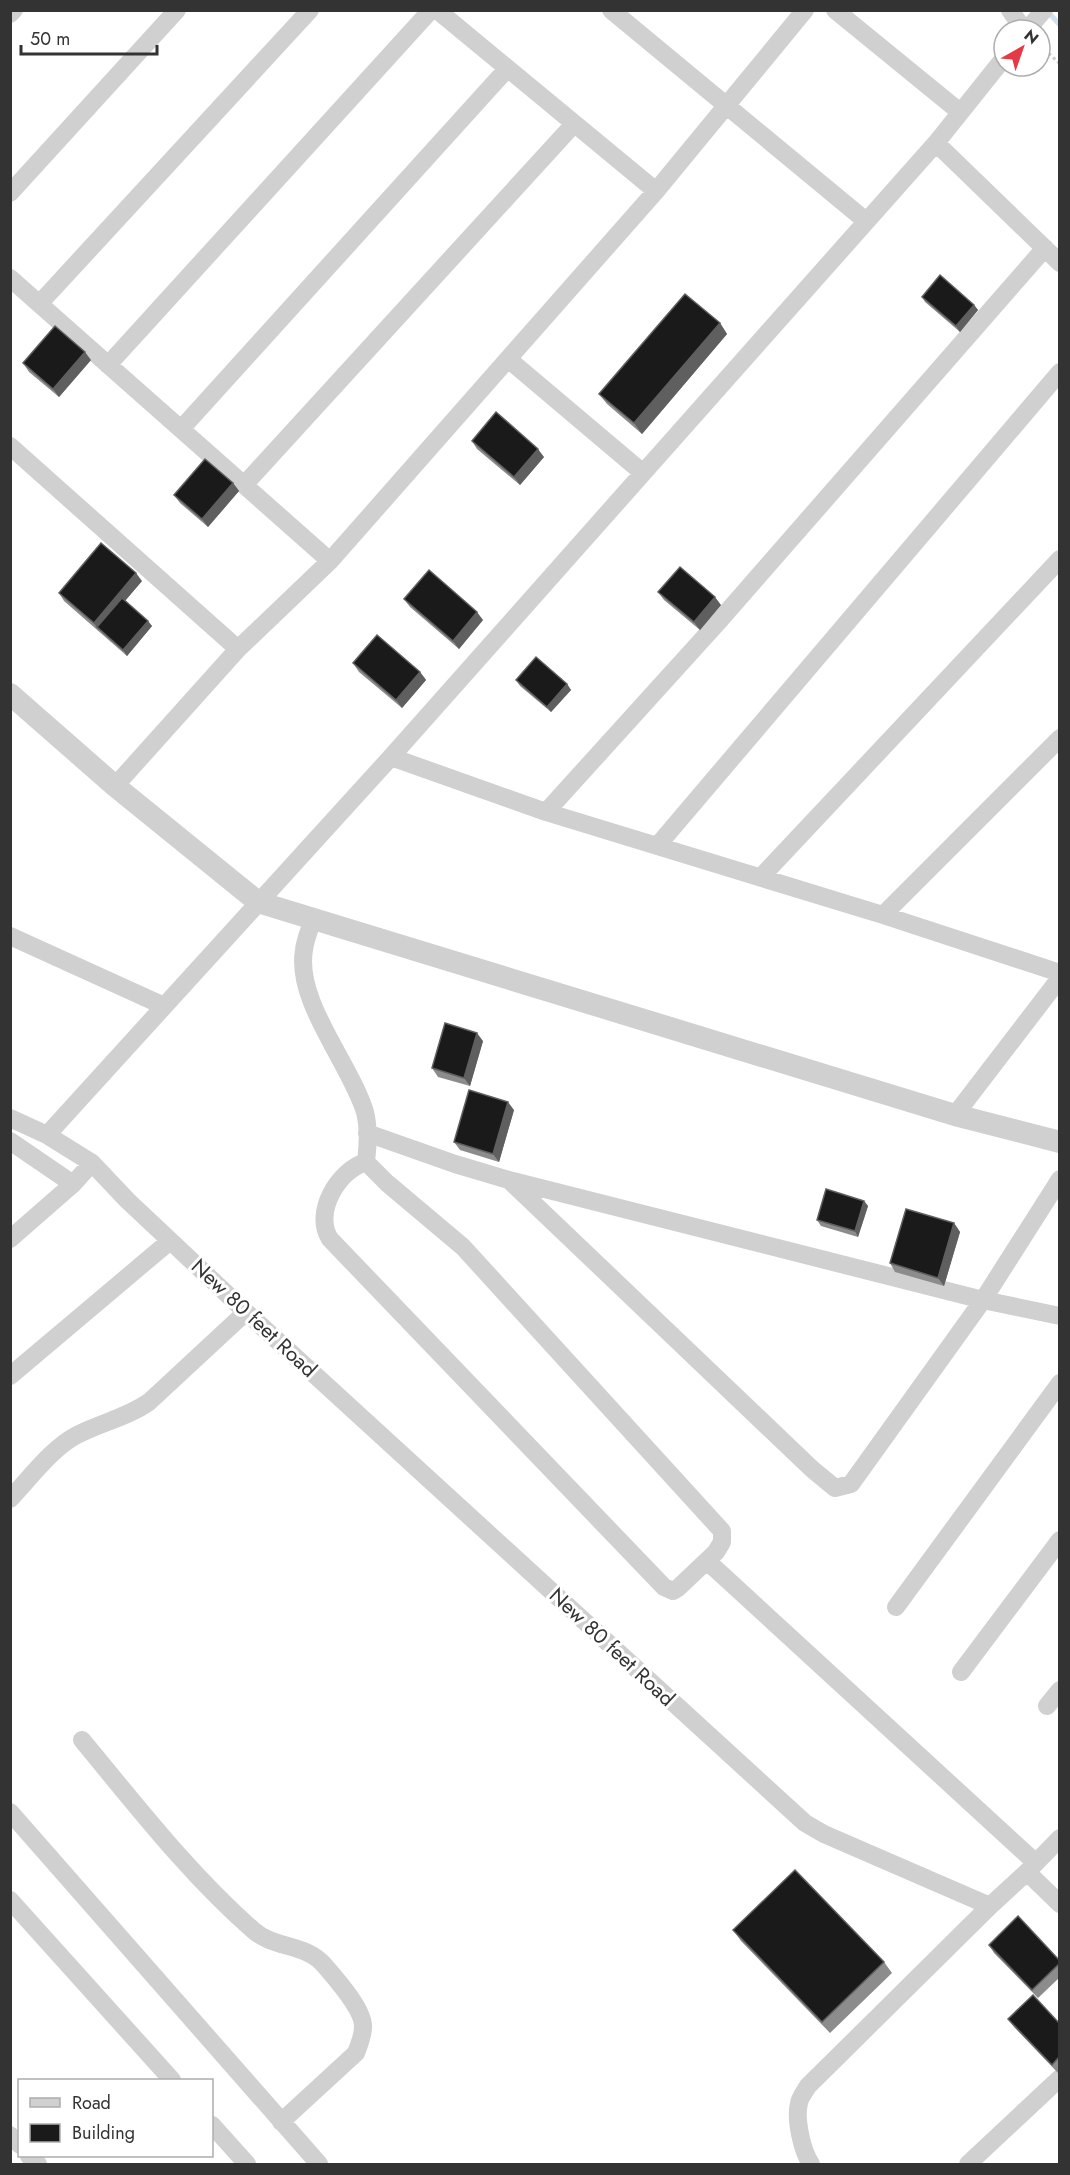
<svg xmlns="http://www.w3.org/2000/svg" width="1070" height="2175" font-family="Jost,sans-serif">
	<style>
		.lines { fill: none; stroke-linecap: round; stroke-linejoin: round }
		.stream { stroke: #cfe2ee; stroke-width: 5 }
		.path { stroke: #cdcdcd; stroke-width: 3; stroke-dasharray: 3 3; stroke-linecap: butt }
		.minor { stroke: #d0d0d0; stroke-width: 18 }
		.tertiary { stroke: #d0d0d0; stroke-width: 22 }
		.wall { fill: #8c8c8c }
		.shaded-wall { fill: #5f5f5f }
		.building { fill: #1a1a1a; stroke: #5f5f5f; stroke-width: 1.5 }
		.labels { text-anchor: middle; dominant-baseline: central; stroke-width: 6; stroke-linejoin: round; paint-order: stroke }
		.street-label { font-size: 21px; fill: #333; stroke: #fff }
	</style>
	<rect width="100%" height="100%" fill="#fff"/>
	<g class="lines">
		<path class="stream" d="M1048 12 1060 25"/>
		<path class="path" d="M1040 45 1060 64"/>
		<path class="minor" d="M437 10 656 191
			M611 10 866 221
			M835 10 960 112
			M1010 10 1024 30
			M10 14 14 10
			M1027 30 1044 10
			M936 143 1060 263
			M10 193 177 10
			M10 278 330 561
			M40 303 310 10
			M508 359 643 473
			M108 365 431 10
			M181 429 507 69
			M10 446 238 649
			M244 485 574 124
			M391 757 546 812 883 915 1060 973
			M115 786 238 649 330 561 656 191 805 10
			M546 812 720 620 1045 248
			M658 845 1060 372
			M761 877 1060 559
			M883 915 1060 738
			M313 919C310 929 305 940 304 950 295 1001 350 1063 365 1112 369 1128 368 1146 366 1162L387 1183 463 1247 722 1531V1542L716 1552 678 1588 673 1591 664 1587 330 1239C313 1213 338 1170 366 1162
			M10 936 164 1006
			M955 1115 1060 978
			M10 1118 47 1135 92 1163 127 1200 246 1312 805 1823 824 1834 990 1906 808 2086C805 2091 800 2097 799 2103 795 2119 802 2151 811 2164
			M367 1133 455 1164 509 1180 983 1300 1060 1316
			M47 1135 391 757 936 143 1004 58
			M10 1141 73 1184
			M509 1180 812 1469 835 1488 851 1484 983 1300 1060 1179
			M10 1239 73 1184 92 1163
			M10 1376 170 1241
			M10 1499C29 1479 53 1447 77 1435 102 1422 126 1418 149 1402L246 1312
			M707 1561 1036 1863
			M896 1607 1060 1383
			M961 1672 1060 1540
			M1047 1706 1060 1690
			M82 1740C136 1805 189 1874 253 1930 274 1949 306 1943 325 1966 336 1979 364 2010 363 2027 363 2036 359 2045 356 2053L281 2122
			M10 1812 319 2164
			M1027 1872 1060 1904
			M10 1900 172 2080
			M990 1906 1027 1872 1060 1838
			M212 2125 247 2164
			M10 2135 20 2145
			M29 2156 38 2164
			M968 2164 1060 2078"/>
		<path class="tertiary" d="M10 694 115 786 258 902 955 1115 1060 1142"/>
	</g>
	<path class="wall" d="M922 297 974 305 978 310 960 332 925 302Z
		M720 323 727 334 642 434 607 404 599 394Z
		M91 360 59 397 29 372 23 363Z
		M472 441 544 457 520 485 477 449Z
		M233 483 239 491 208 527 180 503 174 495Z
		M142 581 125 601 152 626 127 656 64 601 59 593Z
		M658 592 721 605 700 630 664 600Z
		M404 599 483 620 459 649 410 607Z
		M353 663 420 672 426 680 402 708 359 672Z
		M516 680 567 684 571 690 551 712 520 686Z
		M483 1041 470 1086 438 1077 432 1068Z
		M514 1110 499 1162 460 1150 454 1142Z
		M864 1201 868 1206 858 1237 821 1226 817 1220Z
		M954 1223 960 1232 944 1286 895 1272 890 1263Z
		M733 1930 884 1962 892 1973 830 2033 741 1941Z
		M989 1945 1059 1960V1978L1038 1998 994 1953Z
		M1008 2019 1059 2023V2071L1058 2073 1014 2027Z"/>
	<path class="shaded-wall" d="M974 305 978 310 960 332 956 326Z
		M720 323 727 334 642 434 634 423Z
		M85 352 91 360 59 397 53 389Z
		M538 449 544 457 520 485 514 477Z
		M233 483 239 491 208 527 202 519Z
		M136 573 142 581 100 630 97 627 99 631 94 623Z
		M715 597 721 605 700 630 694 622Z
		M477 612 483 620 459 649 453 641Z
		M148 621 152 626 127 656 123 650Z
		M420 672 426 680 402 708 396 700Z
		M567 684 571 690 551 712 547 707Z
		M477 1033 483 1041 470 1086 464 1078Z
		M508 1102 514 1110 499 1162 493 1154Z
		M864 1201 868 1206 858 1237 855 1231Z
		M954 1223 960 1232 944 1286 938 1278Z"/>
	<path class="building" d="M940 275 974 305 956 326 922 297Z
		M685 294 720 323 634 423 599 394Z
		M55 326 85 352 53 389 23 363Z
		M496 412 538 449 514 477 472 441Z
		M205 459 233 483 202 519 174 495Z
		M101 543 136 573 94 623 59 593Z
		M680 567 715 597 694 622 658 592Z
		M429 570 477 612 453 641 404 599Z
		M122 598 148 621 123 650 97 627Z
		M377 635 420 672 396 700 353 663Z
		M536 657 567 684 547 707 516 680Z
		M445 1023 477 1033 464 1078 432 1068Z
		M469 1090 508 1102 493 1154 454 1142Z
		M826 1189 864 1201 855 1231 817 1220Z
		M906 1209 954 1223 938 1278 890 1263Z
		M795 1870 884 1962 822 2022 733 1930Z
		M1018 1916 1059 1960V1964L1032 1990 989 1945Z
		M1033 1995 1059 2023V2057L1052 2065 1008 2019Z"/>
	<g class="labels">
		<g class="street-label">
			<text transform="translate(254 1318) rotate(43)">New 80 feet Road</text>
			<text transform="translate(612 1647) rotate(43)">New 80 feet Road</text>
		</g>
	</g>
	<rect width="1070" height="2175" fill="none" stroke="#333333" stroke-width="24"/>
	<rect x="18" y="2079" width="195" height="78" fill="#ffffff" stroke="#adadad" stroke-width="1.5"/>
	<rect x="30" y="2098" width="30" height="9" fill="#d0d0d0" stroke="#adadad" stroke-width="1.5"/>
	<text x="72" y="2109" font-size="18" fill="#333333">Road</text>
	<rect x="30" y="2124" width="30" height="18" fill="#1a1a1a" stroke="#adadad" stroke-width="1.5"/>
	<text x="72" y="2139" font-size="18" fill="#333333">Building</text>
	<g transform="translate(1022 48) rotate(40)"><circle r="28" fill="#ffffff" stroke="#adadad" stroke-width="1.5"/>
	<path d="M0-4.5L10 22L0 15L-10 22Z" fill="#e63946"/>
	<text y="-9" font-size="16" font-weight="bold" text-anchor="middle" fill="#333333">N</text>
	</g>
	<path d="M21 45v9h136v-9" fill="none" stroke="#333333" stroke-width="3"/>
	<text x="30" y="45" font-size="18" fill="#333333" stroke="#ffffff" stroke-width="4.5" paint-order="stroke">50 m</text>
</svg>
